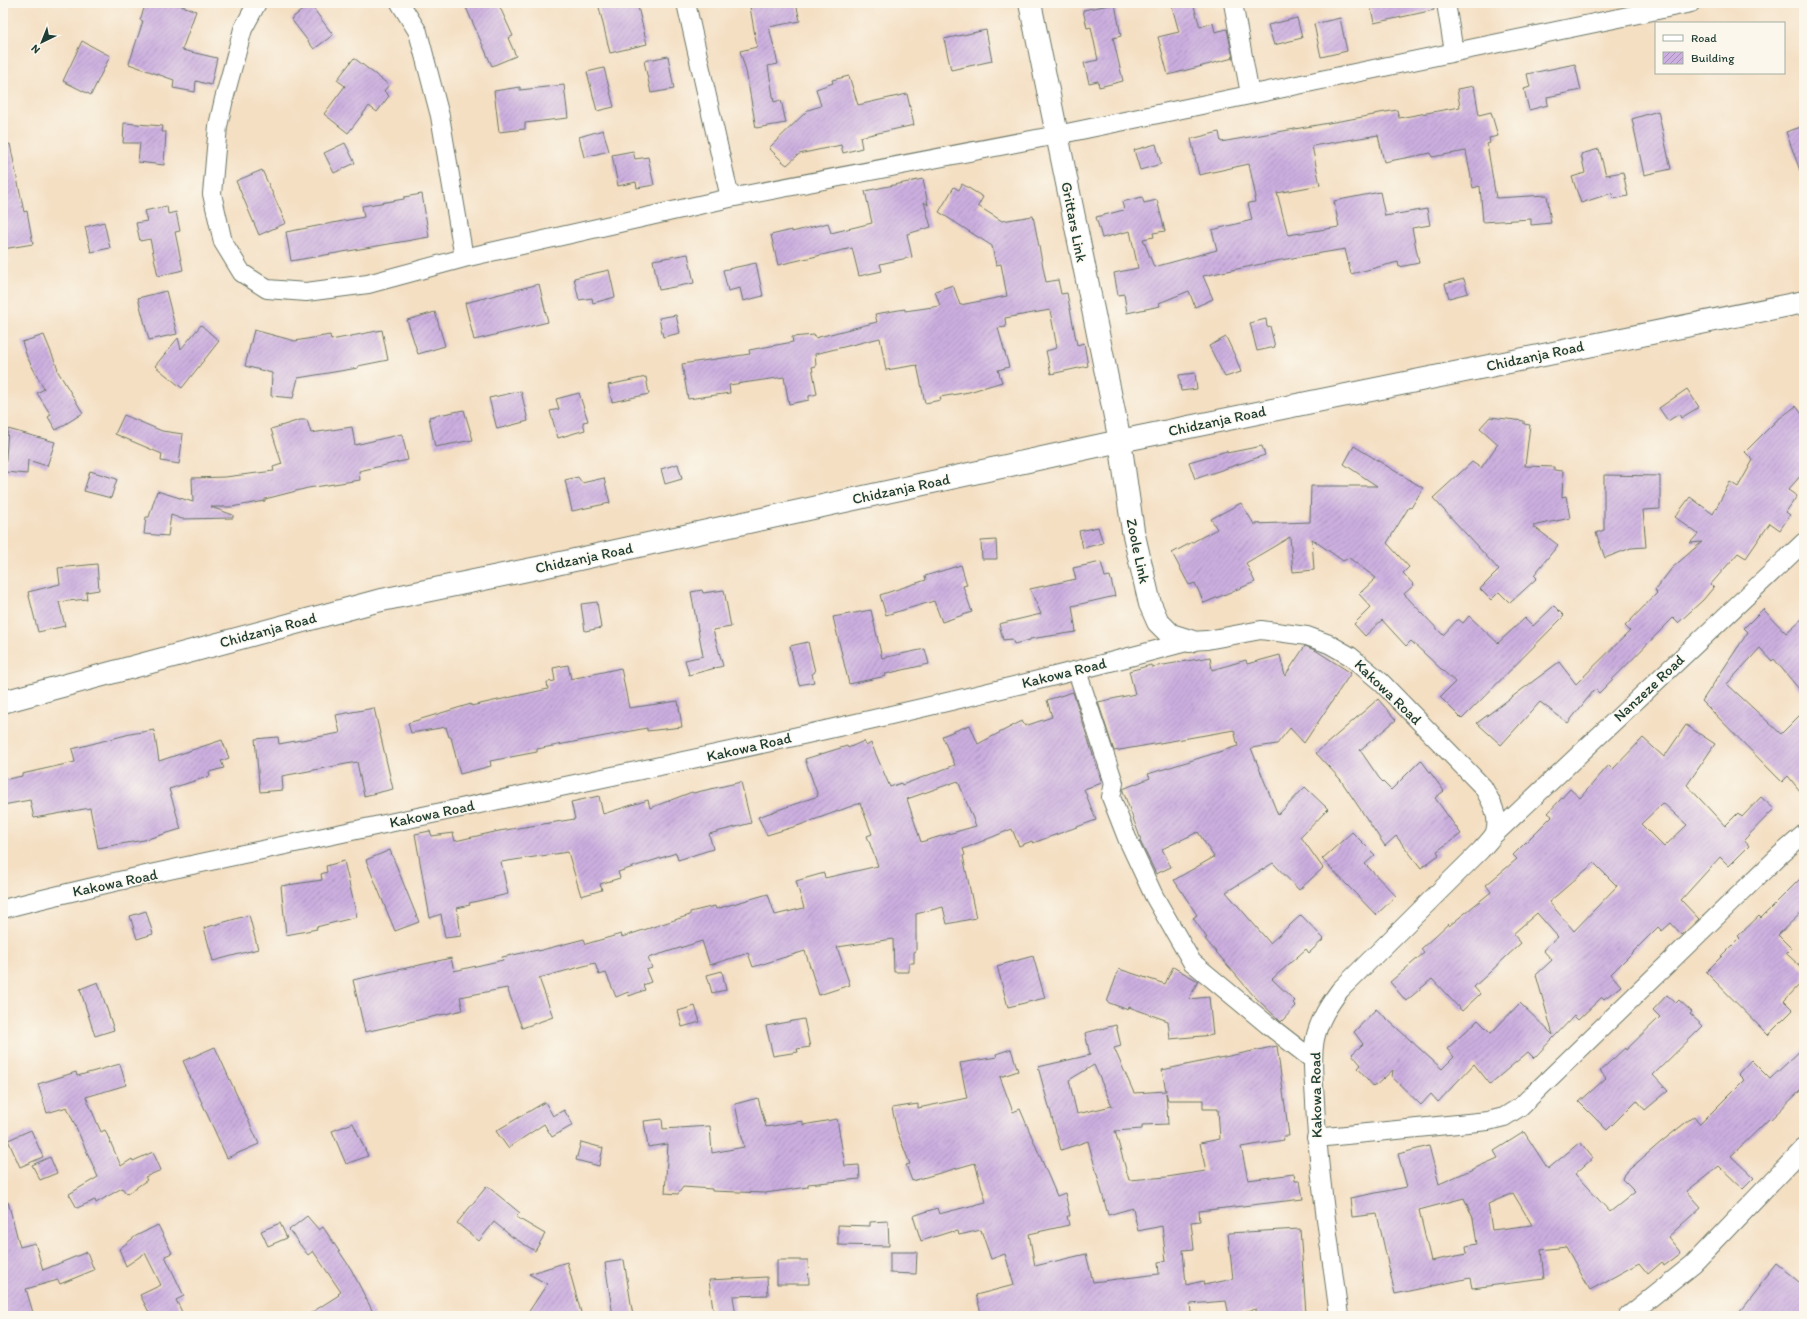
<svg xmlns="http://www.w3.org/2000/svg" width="1807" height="1319" font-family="Itim,sans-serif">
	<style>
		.building { fill: url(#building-hatch); fill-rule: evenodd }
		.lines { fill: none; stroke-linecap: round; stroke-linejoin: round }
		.street-casing { stroke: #6a7666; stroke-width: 20 }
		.secondary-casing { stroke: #6a7666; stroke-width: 24 }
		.street { stroke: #fff; stroke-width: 18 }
		.secondary { stroke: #fff; stroke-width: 22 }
		.labels { text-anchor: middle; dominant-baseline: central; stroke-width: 3; stroke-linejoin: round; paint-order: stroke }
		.street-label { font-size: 15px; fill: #1f3d34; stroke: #fbf7ec }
	</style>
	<defs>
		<pattern id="building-hatch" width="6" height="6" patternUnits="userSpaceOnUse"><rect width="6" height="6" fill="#ccafe0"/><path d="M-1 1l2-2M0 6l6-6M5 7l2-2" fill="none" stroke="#a590b6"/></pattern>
	</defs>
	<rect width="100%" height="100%" fill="#fbf7ec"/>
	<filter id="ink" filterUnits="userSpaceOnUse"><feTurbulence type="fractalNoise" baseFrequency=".025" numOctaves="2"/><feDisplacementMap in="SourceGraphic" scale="8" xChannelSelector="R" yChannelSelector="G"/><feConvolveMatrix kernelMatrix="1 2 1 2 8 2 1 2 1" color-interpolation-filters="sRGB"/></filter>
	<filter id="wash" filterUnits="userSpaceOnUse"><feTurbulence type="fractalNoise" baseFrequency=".012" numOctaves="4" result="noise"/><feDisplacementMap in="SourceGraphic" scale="16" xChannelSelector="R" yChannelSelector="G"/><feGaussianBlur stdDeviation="0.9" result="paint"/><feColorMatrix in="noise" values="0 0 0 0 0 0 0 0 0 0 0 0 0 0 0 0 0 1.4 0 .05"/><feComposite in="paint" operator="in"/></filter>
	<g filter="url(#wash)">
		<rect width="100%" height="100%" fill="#f4dfc3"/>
		<g id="blocks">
			<path class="building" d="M146 3H174L196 11 182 50 217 58 211 85 196 81 195 92 173 88 174 80 129 64 143 21 140 20Z
				M464 3H498L513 36 508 38 516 56 492 66Z
				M598 3H637L647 44 610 53Z
				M771 3H796L800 21 769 27 778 64 768 66 774 102 781 100 786 123 756 128 746 71 740 51 757 47 750 7Z
				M1171 3H1193L1200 27 1213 23 1215 32 1227 29 1233 58 1168 75 1158 37 1179 32Z
				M1370 3H1433L1434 10 1374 23Z
				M310 4 333 35 314 49 291 19Z
				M1115 4 1121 36 1113 38 1123 81 1099 87 1098 81 1089 83 1084 63 1098 60 1091 27 1087 28 1083 10Z
				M1297 18 1302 38 1274 45 1268 25Z
				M1340 18 1347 51 1321 57 1314 24Z
				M986 30 992 61 951 70 944 39Z
				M82 41 110 56 91 95 63 81Z
				M668 56 674 89 651 93 644 61Z
				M354 58 389 85 384 91 389 96 377 112 369 106 348 133 324 114 345 86 337 80Z
				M1575 64 1581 90 1547 97 1548 105 1529 110 1524 89 1530 87 1527 74Z
				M604 68 614 107 597 111 587 72Z
				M849 76 858 105 907 94 914 125 860 137 862 148 843 153 841 145 799 154 787 165 783 162 769 148 808 110 821 106 816 89 833 83 832 80Z
				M564 85 568 118 525 123V129L499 132 494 91 520 87V90Z
				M1474 86 1479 115 1491 112 1498 136 1489 138 1490 143 1487 144 1496 198 1547 195 1551 223 1531 225V219L1483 222 1480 186 1473 188 1466 151 1432 157 1431 153 1384 162 1378 135 1312 146 1320 185 1277 193 1288 235 1339 227 1334 201 1380 192 1385 216 1427 209 1430 225 1412 228 1419 263 1399 267 1398 262 1351 274 1345 249 1281 260 1203 276 1213 299 1195 307 1189 291 1159 303 1160 306 1127 313 1124 294 1118 295 1114 273 1138 268 1130 231 1102 238 1096 217 1124 210 1122 202 1142 197 1144 203 1157 200 1165 231 1153 233 1154 237 1143 239 1154 267 1217 250 1212 230 1252 220 1248 203 1255 202 1254 197H1256L1249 164 1199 175 1191 139 1219 132 1221 142 1374 115V114L1397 110 1399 118 1460 107 1457 89Z
				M1658 111 1671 169 1644 175 1632 119Z
				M124 123 163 126 162 132H166L164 165 138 162 140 143H123Z
				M1804 126V176H1802L1786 132Z
				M603 130 609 151 584 157 579 137Z
				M345 143 355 163 334 173 324 153Z
				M10 144 24 212 27 211 33 244 3 249V145Z
				M1156 144 1161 164 1140 170 1134 150Z
				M1599 149 1606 175 1623 172 1628 196 1613 199 1612 193 1581 203 1572 177 1585 173 1581 154Z
				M633 151 635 159 648 157 654 185 637 188 636 182 618 186 612 155Z
				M262 170 286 223 259 235 236 181Z
				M923 179 928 205 924 202 931 227 907 234 912 257 880 264 882 271 859 276 852 248 778 265 771 235 792 230V232L828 223 831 233 872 223 865 191Z
				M962 184 983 197 978 206 1002 221 1033 216 1046 282 1058 280 1061 294 1067 293 1077 345 1084 343 1088 366 1051 374 1046 351 1057 348 1050 310 1005 318 1006 327 998 328 1009 367 998 370 1002 382 969 392 940 397 941 400 925 403 917 365 886 370 880 338 815 354 816 366 812 367 817 394 809 396V400L789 404 784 377 729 385 730 393 688 399 682 364 750 354 749 350 793 342 792 337 814 335 815 338 877 322 875 314 905 309V311L940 306 935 291 953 285 960 305 1007 296 1001 264 996 265 992 246 939 212 954 187 959 190Z
				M422 194 429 237 291 261 286 232 364 217 362 206 404 199V197Z
				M167 206 168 214 176 212 180 231 175 232 183 270 158 276 150 239 140 241 136 223 147 221 144 211Z
				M104 222 110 248 91 252 85 227Z
				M688 254 694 283 659 290 653 260Z
				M756 263 763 296 743 301 740 288 728 291 723 270Z
				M609 270 615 297 593 303 592 298 579 300 574 278Z
				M1464 279 1468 293 1449 298 1445 284Z
				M539 284 548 322 474 340 465 303Z
				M166 291 177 334 149 340 138 298Z
				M435 312 445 346 418 354 407 320Z
				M676 315 680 333 663 337 659 318Z
				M1266 319 1267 327 1270 326 1275 347 1257 351 1250 323Z
				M201 325 219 341 182 388 155 366 178 338 181 349Z
				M254 330 295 341 330 335 331 340 382 330 388 360 358 366V368L298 378 293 398 271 396 272 373 245 366Z
				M44 335 58 369 57 370 83 413 56 430 48 417 51 415 37 393 44 389 27 357 22 342Z
				M1226 337 1235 356 1241 372 1225 377 1209 346Z
				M1195 373 1197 389 1181 391 1179 375Z
				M646 377 649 394 612 402 608 385Z
				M1687 389 1699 407 1681 418 1679 414 1668 421 1659 408Z
				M521 391 528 421 497 429 489 398Z
				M579 393 588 421 583 422 585 430 558 438 550 411 559 409 556 399Z
				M1796 406 1804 417V472L1788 490 1797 496 1786 512 1790 515 1780 530 1770 523 1746 558 1738 553 1711 584 1714 587 1703 600 1678 623 1673 618 1599 693 1595 689 1568 723 1540 702 1501 745 1477 723 1559 662 1576 684 1630 631 1625 626 1657 593 1655 590 1672 568 1702 542 1690 543 1698 534 1675 517 1690 497 1713 514 1730 482 1738 487 1753 460 1745 452 1776 421Z
				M464 410 473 440 435 447 429 417Z
				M124 415 162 431 183 434 179 464 161 461 162 454 115 434Z
				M1490 417 1524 421V424L1530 425 1525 466 1554 467V470L1563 471 1562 497 1566 496 1570 518 1533 526 1558 545 1534 575 1537 578 1510 603 1499 592 1491 600 1480 589 1499 570 1433 498 1472 462 1481 468 1498 444 1480 428Z
				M300 420H307L311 433 352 427 355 445 402 434 408 460 359 471 360 480 308 488 265 499V501L231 507H211L233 515V518L182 519 171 515 168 536 144 534 146 517H149L157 491 193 502 192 478 225 477 274 471 273 467 282 464 271 429Z
				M8 429 55 442 47 466 28 460 27 474 5 472Z
				M1262 446 1265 455 1195 479 1189 462 1227 451V453Z
				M1354 446 1423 488 1411 508 1409 507 1387 543 1409 567 1403 573 1414 585 1404 594 1443 635 1458 619 1463 623 1469 616 1498 643 1525 618 1533 626 1554 606 1564 616 1462 719 1440 697 1455 682 1411 641 1406 646 1382 620 1365 636 1354 624 1371 607 1359 594 1376 578 1349 558 1343 561 1312 539 1314 570 1293 572 1290 537 1246 563 1255 582 1204 603 1195 583 1189 585 1172 553 1217 529 1211 519 1241 503 1254 524 1310 522 1311 486H1377L1344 464Z
				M678 464 682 479 665 484 661 469Z
				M90 471 117 479 111 498 84 491Z
				M1604 475 1660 476V509L1643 510 1646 547 1631 548 1605 558 1596 533 1604 530Z
				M578 477 582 483 604 478 610 503 572 511 565 480Z
				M1098 527 1103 543 1083 548 1079 531Z
				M996 540 997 559H982L981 541Z
				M1101 562 1105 577 1110 576 1115 596 1072 606 1076 632 1030 639V640L1014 644 1012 639 1003 640 999 624 1041 614 1030 589 1076 579 1073 568Z
				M97 564 99 590 86 592 87 599 59 602 65 626 38 632 28 592 60 584 58 568Z
				M961 565 967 585 963 586 972 612 942 622 934 601 886 615 880 595 926 580 925 576Z
				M702 590 703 593 724 590 731 627 713 630 723 666 689 675 685 660 703 656 691 592Z
				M597 602 601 628 585 631 581 604Z
				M1763 609 1786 633 1804 617V695L1774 659 1772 661 1760 648 1727 684 1781 734 1804 711V796L1788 776 1782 782 1702 701 1748 632 1744 628Z
				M871 610 882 658 925 649 929 664 885 674 886 676 849 684 833 617Z
				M808 642 815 672 812 674 814 682 799 685 790 646Z
				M1305 646 1315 650 1351 673 1304 743 1290 728 1277 744 1251 748 1278 815 1305 787 1328 809 1301 837 1323 868 1299 890 1273 863 1226 892 1270 943 1301 915 1324 939 1309 953 1306 949 1272 979 1295 1001 1293 1003 1296 1006 1281 1022 1253 995 1205 939 1207 938 1193 918 1197 915 1174 880 1214 857 1198 832 1162 849 1171 867 1156 874 1140 841 1141 840 1123 791V789L1150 778 1148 774 1238 746 1234 730 1114 751 1098 702 1135 694 1129 671 1151 665 1152 667 1210 657 1212 670 1246 660 1247 664 1280 655 1285 676Z
				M568 665 571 679 621 668 629 708 678 701 682 727 647 731V728L537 749V752L490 761 491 766 460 774 451 737H449L446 727 411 733 408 723 471 704V706L548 689 547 682 555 681 553 668Z
				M1073 692 1102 783 1084 789 1096 820 1033 843 1032 841 1019 846 1012 829 963 849 965 855 963 856 976 918 947 924 943 907 916 914V951L914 952V963H909V972H894L893 939 837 947 850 985 819 995 805 951 753 967 748 953 710 965 702 941 648 958 652 968 646 970 651 982 643 985 645 990 629 996 628 992 616 997 606 973 599 975 595 963 539 978 553 1017 522 1028 507 988 460 997 463 1010 365 1032 353 980 451 958 454 971 503 960 502 957 538 950V951L584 939 586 944 621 934 622 937 690 915V912L715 906 716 909 768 894 775 915 804 908 796 881 824 873 825 878 878 866 867 836 872 834 860 803 800 825 767 835 758 817 818 796 805 759 847 746 848 748 864 741 866 746 871 743 890 787 901 783 902 785 955 765 942 736 970 725 978 744 1022 721 1025 726 1052 717 1047 700ZM958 781 976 826 921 842 907 799Z
				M1378 699 1396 720 1360 750 1379 778 1391 790 1421 760 1444 791 1435 798 1461 834 1437 851 1439 855 1421 868 1396 836 1385 846 1340 779 1316 753Z
				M374 708 393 789 364 796 357 762 282 776 283 790 260 792 255 739 278 737 279 744 340 733 336 715Z
				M1686 725 1715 744 1687 785 1725 826 1738 813 1742 817 1761 797 1774 809 1744 840 1749 846 1729 866 1720 857 1681 900 1699 919 1682 935 1671 923 1662 931 1658 927 1611 974 1621 986 1604 999 1602 997 1578 1020 1574 1016 1534 1058 1528 1052 1490 1084 1474 1064 1438 1102 1431 1094 1421 1105 1392 1077 1393 1070 1374 1087 1358 1068 1361 1065 1352 1054 1363 1044 1354 1032 1376 1009 1442 1069 1454 1057 1447 1049 1478 1020 1491 1033 1520 1003 1553 1035 1536 975 1552 960 1543 950 1558 937 1537 913 1513 934 1521 943 1474 987 1480 994 1462 1011 1432 979 1406 1001 1390 982 1424 953 1421 949 1448 924 1449 926 1491 892 1486 885 1517 859 1513 855 1552 816 1548 813 1570 789 1580 798 1609 765 1613 769 1643 738 1664 757ZM1663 803 1687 825 1664 847 1641 824ZM1594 863 1617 886 1574 931 1549 902Z
				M154 730 159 761 222 740 229 758 221 761 224 768 209 772 210 776 169 789 181 829 144 840 98 848 90 808 34 818 30 800 3 805V780L22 776V774L75 762 72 749 130 734Z
				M741 782 751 823 709 834 713 849 678 860 676 853 618 872 620 878 600 884 602 890 581 896 568 852 501 862 508 894 469 903 470 905 457 908 461 936 445 938 441 914 430 918 415 834 430 831 432 836 453 833 455 841 499 831 575 819 571 802 599 796 603 814 648 800 650 808 692 792 693 793Z
				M1352 832 1375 855 1365 864 1396 896 1376 915 1322 859Z
				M390 850 419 922 395 931 366 860Z
				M344 861 357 917 316 927 317 929 286 935 281 886 322 880 321 874 327 872 326 866Z
				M1804 875V910L1778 935 1791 948 1786 953 1804 970V980L1784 1001 1793 1010 1768 1035 1706 972 1740 938 1738 936 1759 916 1761 918Z
				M146 911 153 934 137 939 130 916Z
				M249 915 258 949 213 961 204 928Z
				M1033 956 1045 998 1008 1007 997 966Z
				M1173 967 1198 981 1189 999 1209 997 1213 1035 1170 1039 1168 1021 1129 1007 1128 1010 1107 1002 1119 969 1165 984Z
				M722 971 726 990 712 993 707 975Z
				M98 982 114 1030 95 1036 80 989Z
				M1667 995 1676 1003 1679 1000 1692 1012 1690 1014 1703 1026 1653 1075 1668 1091 1645 1110 1637 1100 1607 1130 1579 1102 1606 1078 1600 1071 1625 1048 1626 1050 1660 1017 1653 1010Z
				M695 1006 700 1022 682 1027 678 1011Z
				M804 1019 810 1047 797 1049 798 1052 773 1056 766 1026Z
				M1116 1025 1121 1046 1114 1048 1134 1093 1166 1091 1162 1070 1277 1046 1289 1136H1283L1284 1140 1241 1147 1248 1180 1294 1174 1295 1181H1300L1303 1199 1199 1211 1200 1221 1191 1222 1194 1249 1183 1250 1186 1285 1203 1281 1204 1285 1233 1279 1228 1233 1300 1229 1306 1314 1257 1316 1256 1309 1229 1315 1226 1301 1190 1304 1191 1313 1166 1316H982L976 1295 1014 1285 1005 1254 991 1259 981 1230 959 1235 958 1231 954 1232 953 1231 921 1241 913 1216 937 1208 939 1214 986 1202 975 1163 912 1181 906 1165 910 1164 897 1131 892 1108 918 1104V1108L967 1098 960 1063 997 1057 996 1054 1011 1049 1018 1071 1000 1077 1013 1112 1020 1109 1057 1196 1065 1193 1070 1216H1067L1069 1225 1029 1234 1035 1266 1086 1254 1093 1282 1159 1274 1158 1262 1166 1261 1162 1226 1138 1231 1133 1208 1108 1215 1088 1141 1061 1150 1038 1067 1090 1055 1085 1033ZM1094 1065 1112 1106 1077 1114 1069 1080ZM1166 1093 1168 1100H1203V1109H1218L1220 1139 1200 1143 1206 1171 1167 1177 1129 1180 1115 1131 1142 1129V1125L1168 1124Z
				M215 1047 259 1144 227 1158 183 1061Z
				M1804 1047V1087L1771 1119 1770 1118 1731 1156 1754 1178 1743 1189 1719 1166 1687 1191 1701 1207 1668 1237 1681 1253 1664 1266 1662 1262 1648 1274 1639 1263 1590 1290 1566 1247 1541 1250 1544 1279 1472 1288 1470 1278 1395 1294 1377 1214 1352 1217 1350 1198 1407 1187 1398 1154 1429 1146 1439 1184 1498 1158 1494 1151 1524 1132 1548 1169 1580 1142 1593 1158 1575 1174 1610 1212 1635 1192 1622 1179 1624 1174 1661 1142 1694 1116 1700 1124 1744 1080 1738 1074 1751 1060 1770 1079ZM1513 1193 1532 1225 1492 1230 1488 1204ZM1464 1198 1473 1218 1477 1244 1466 1246 1467 1254 1431 1261 1419 1210Z
				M120 1064 126 1085 86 1097 101 1132 105 1130 121 1166 132 1159 133 1161 153 1152 161 1170 145 1177 147 1180 127 1194 122 1188 96 1203 95 1200 77 1208 69 1194 98 1177 67 1107 47 1113 38 1084 76 1072 77 1076Z
				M758 1098 766 1127 803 1121V1125L837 1119 845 1166 859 1165 860 1179 808 1184V1187L765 1193 712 1191V1189L683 1187 678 1194 665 1193 668 1144 648 1147 644 1121 662 1119 663 1129 710 1126 712 1153 744 1147 735 1104Z
				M545 1102 553 1116 564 1110 573 1125 552 1137 544 1124 508 1148 496 1131Z
				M353 1123 368 1156 346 1164 332 1131Z
				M31 1130 43 1157 20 1167 8 1140Z
				M581 1142 603 1148 599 1166 576 1160Z
				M50 1157 57 1173 40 1180 32 1165Z
				M487 1186 520 1213 516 1217 545 1234 535 1251 511 1236 494 1222 479 1241 457 1223Z
				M8 1202 20 1247 35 1243 43 1270 87 1252 94 1270 60 1284 58 1280 26 1289 34 1316H3V1203Z
				M307 1216 319 1230 323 1227 351 1269 375 1316H306L339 1295 338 1294 341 1292 313 1251 308 1255 289 1230Z
				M888 1221 889 1246 838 1245V1225L870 1226V1222Z
				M280 1223 287 1238 268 1246 261 1231Z
				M158 1225 172 1253 165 1256 184 1296 176 1300 184 1316H151L140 1295 161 1285 145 1253 126 1266 119 1249 136 1236Z
				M890 1252H917L916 1274 890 1273Z
				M624 1260 633 1316H613L605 1263Z
				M777 1260H808L809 1284H777Z
				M567 1262 582 1316H526L547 1284 529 1274Z
				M1777 1264 1804 1286V1316H1736Z
				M767 1277 768 1295 733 1296 736 1316H714L709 1280Z"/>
		</g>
	</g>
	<g filter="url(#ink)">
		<use href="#blocks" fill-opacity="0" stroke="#6a7666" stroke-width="1"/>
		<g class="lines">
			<g class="street-casing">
				<path id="street" d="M257 3 243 29 224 99 218 126 212 194 223 242 242 273 267 289 306 292 368 284 464 258 730 198 1057 135 1691 3
					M400 3 418 32 440 116 464 258
					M686 3 730 198
					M1233 3 1250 94
					M1446 3 1454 52
					M1077 671 1114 783 1111 797 1127 838 1154 896 1192 962 1268 1025 1313 1060
					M1495 834 1804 542
					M3 909C135 875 270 849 403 820 666 765 930 711 1190 641L1207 640 1261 630 1307 636 1329 644 1350 656 1381 682 1483 787C1491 801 1500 816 1495 832 1493 838 1485 845 1481 850L1340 990C1329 1005 1319 1020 1315 1039 1311 1059 1314 1081 1315 1102 1318 1174 1330 1245 1339 1316
					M1316 1138 1488 1121 1504 1117 1520 1107 1781 854 1804 834
					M1628 1316 1693 1264 1804 1148"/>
			</g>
			<g class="secondary-casing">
				<path id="secondary" d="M1030 3 1120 441 1133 531 1150 604 1158 622 1171 635 1190 641
					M3 702 377 601 547 566 1120 441 1804 302"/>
			</g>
			<use href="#street" class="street"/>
			<use href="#secondary" class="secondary"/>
		</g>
	</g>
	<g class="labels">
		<g class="street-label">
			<text transform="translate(1074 222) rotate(79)">Grittars Link</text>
			<text transform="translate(1535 356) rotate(-12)">Chidzanja Road</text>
			<text transform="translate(1217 421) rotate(-12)">Chidzanja Road</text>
			<text transform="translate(901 489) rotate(-12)">Chidzanja Road</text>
			<text transform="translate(1138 551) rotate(78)">Zoole Link</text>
			<text transform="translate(584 558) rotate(-12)">Chidzanja Road</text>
			<text transform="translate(268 630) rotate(-15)">Chidzanja Road</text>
			<text transform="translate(1064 673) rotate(-14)">Kakowa Road</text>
			<text transform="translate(1649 688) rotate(-43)">Nanzeze Road</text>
			<text transform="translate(1388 692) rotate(44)">Kakowa Road</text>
			<text transform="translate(749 747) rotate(-13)">Kakowa Road</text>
			<text transform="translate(432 814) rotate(-12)">Kakowa Road</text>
			<text transform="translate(115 883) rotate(-12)">Kakowa Road</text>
			<text transform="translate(1316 1095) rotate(-91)">Kakowa Road</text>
		</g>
	</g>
	<rect width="1807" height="1319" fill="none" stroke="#fbf7ec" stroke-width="16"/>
	<rect x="1655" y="22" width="130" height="52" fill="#fbf7ec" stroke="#a3ada2"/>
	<rect x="1663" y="35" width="20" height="6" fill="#ffffff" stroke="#a3ada2"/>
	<text x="1691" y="42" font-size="12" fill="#1f3d34">Road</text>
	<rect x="1663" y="52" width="20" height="12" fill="url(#building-hatch)" stroke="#a3ada2"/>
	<text x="1691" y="62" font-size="12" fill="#1f3d34">Building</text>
	<g transform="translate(42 42) rotate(223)" stroke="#fbf7ec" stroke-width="3" paint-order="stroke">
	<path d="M0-3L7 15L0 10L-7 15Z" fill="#1f3d34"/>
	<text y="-6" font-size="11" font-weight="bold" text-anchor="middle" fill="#1f3d34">N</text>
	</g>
</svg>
